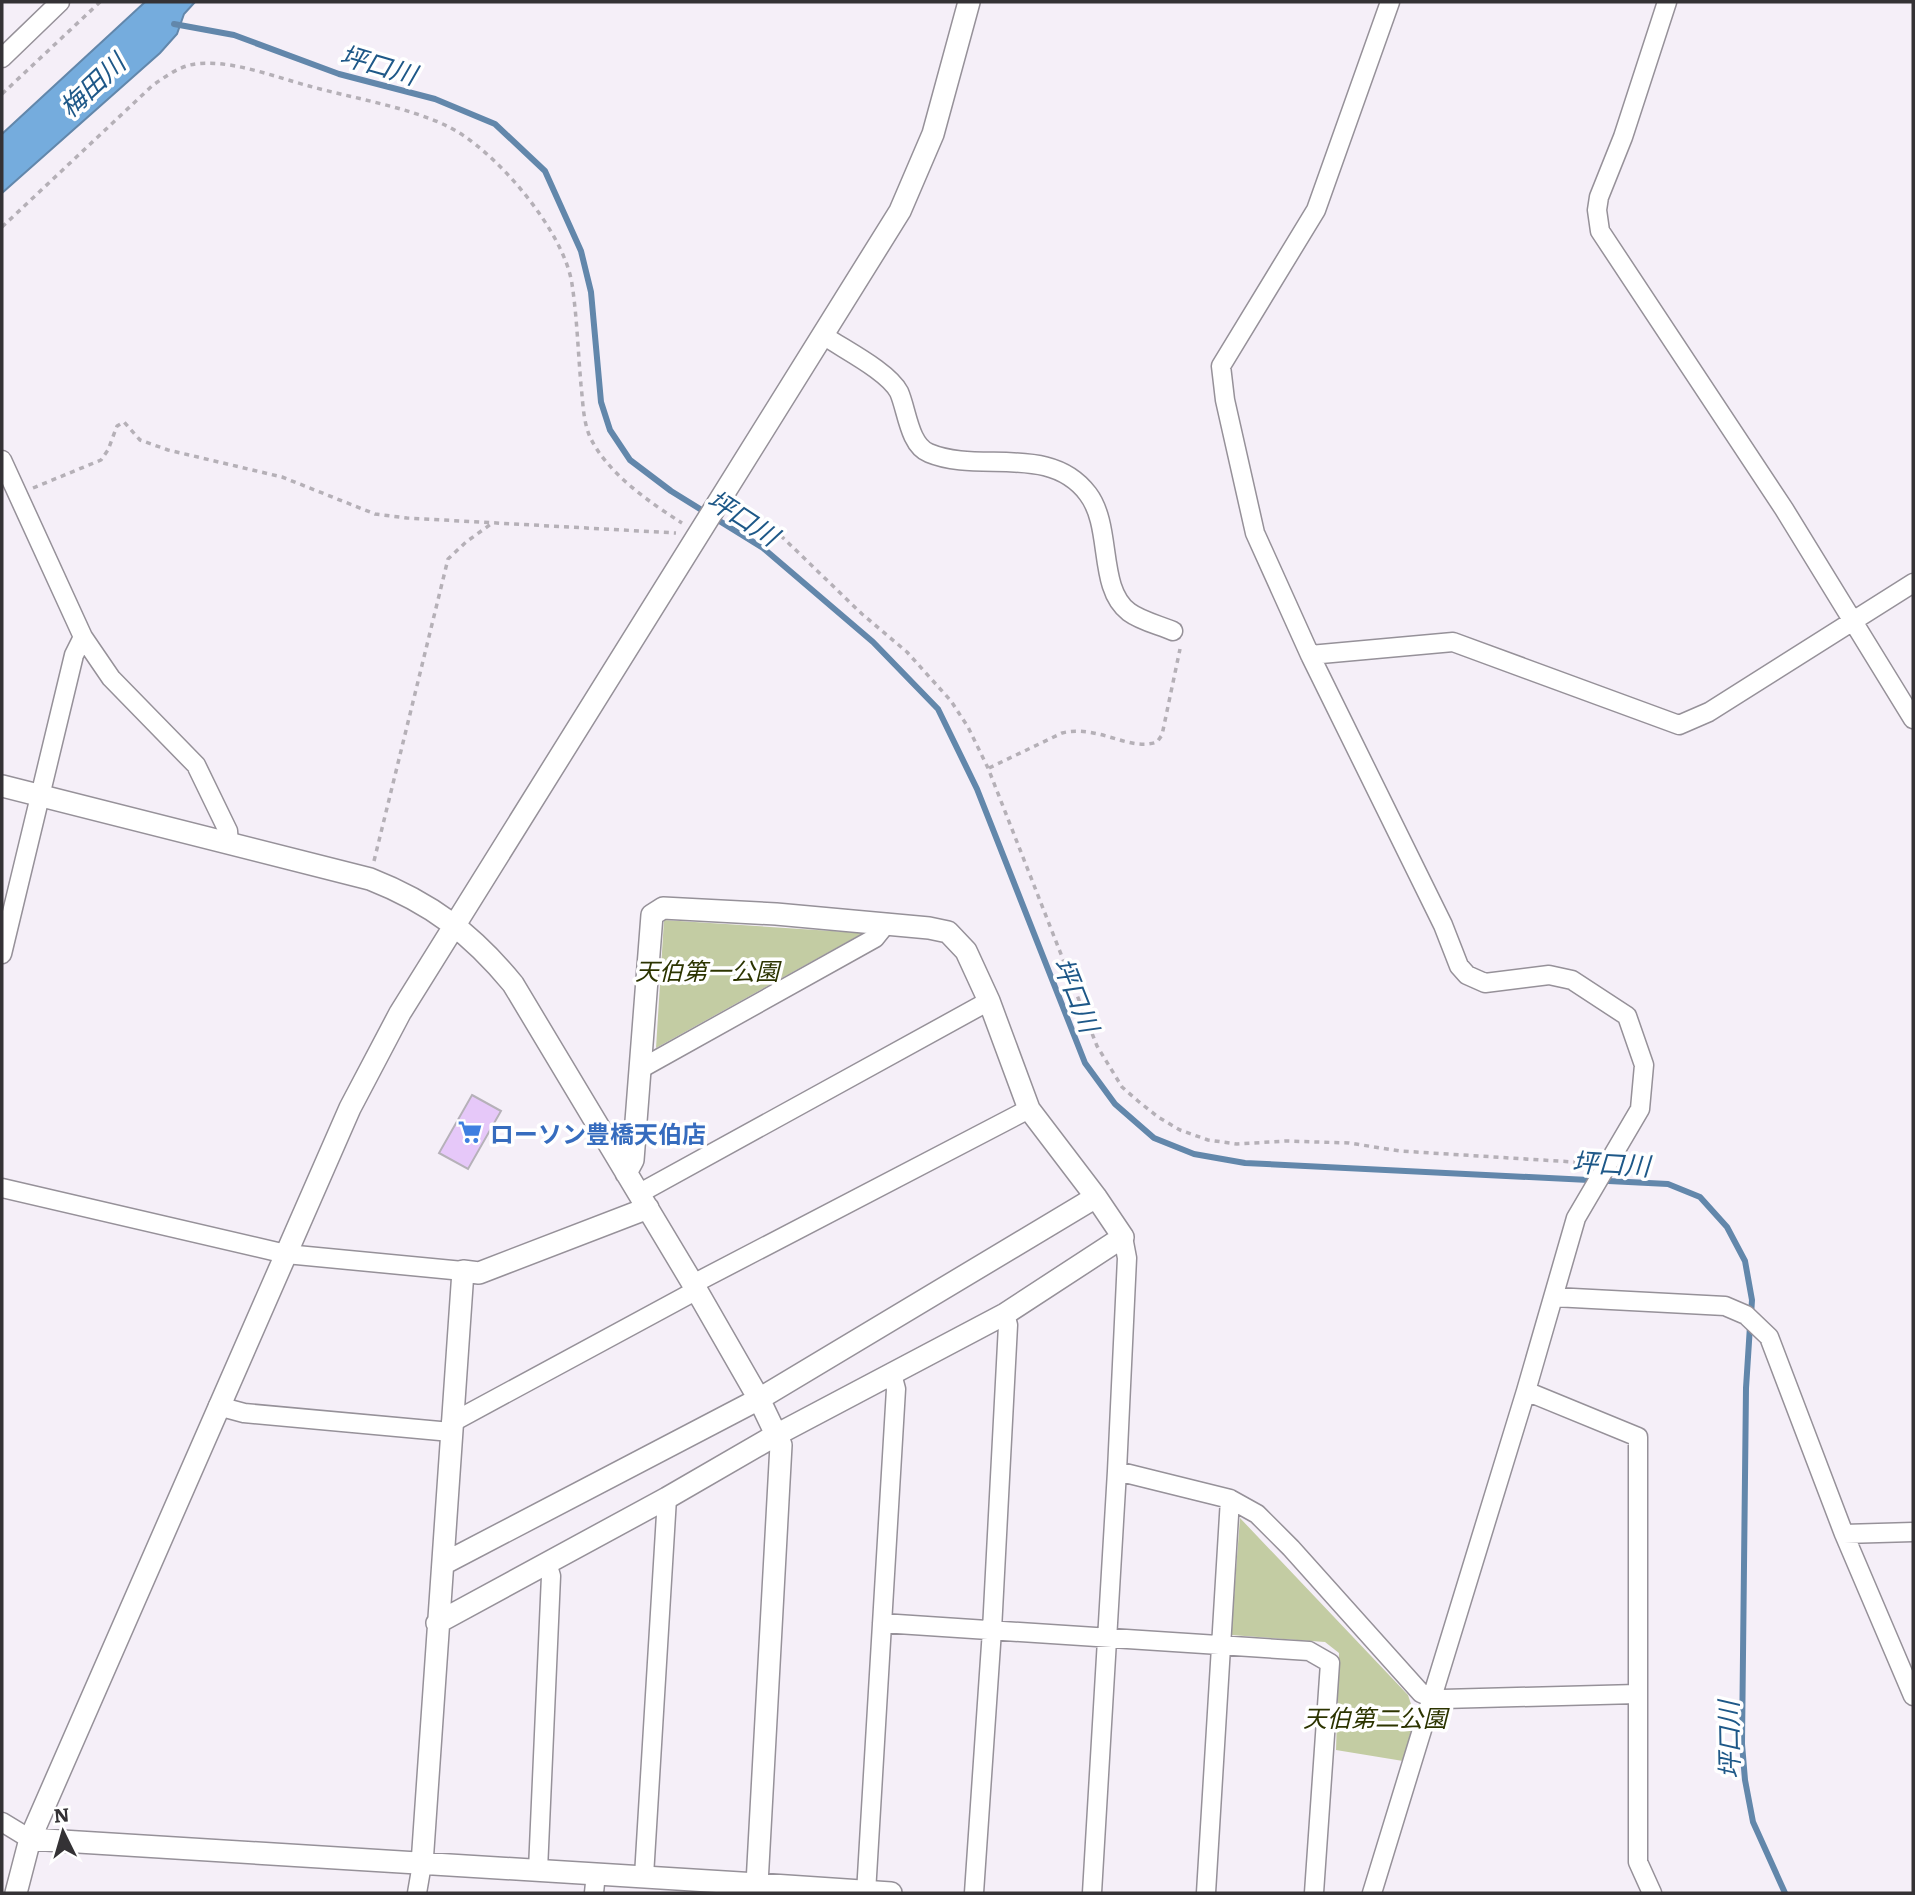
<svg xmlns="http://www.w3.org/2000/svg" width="1915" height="1895" font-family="Literata,'Noto Sans JP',serif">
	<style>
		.green { fill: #c3cca3 }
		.water { fill: #75acdd; stroke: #6287ab; stroke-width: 2 }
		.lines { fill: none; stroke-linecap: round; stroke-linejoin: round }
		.stream { stroke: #6287ab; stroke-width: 6 }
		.building { fill: #e6c8f9; stroke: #b6b1b9; stroke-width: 2 }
		.minor-casing { stroke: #969199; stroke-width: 21 }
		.tertiary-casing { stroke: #969199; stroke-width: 24 }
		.path { stroke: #b5b0b7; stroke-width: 3.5; stroke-dasharray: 5 5; stroke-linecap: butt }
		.minor { stroke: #fff; stroke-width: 18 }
		.tertiary { stroke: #fff; stroke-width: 21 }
		.labels { text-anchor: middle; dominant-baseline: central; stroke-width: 7; stroke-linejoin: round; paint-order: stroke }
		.park-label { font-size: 24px; font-style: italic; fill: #2c3400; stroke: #fff }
		.shop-label { font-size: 24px; font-weight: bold; fill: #366cbe; stroke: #fff; text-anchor: start }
		.water-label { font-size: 26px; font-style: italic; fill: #1e5888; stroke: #fff }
	</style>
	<rect width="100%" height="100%" fill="#f5eff8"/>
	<path class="green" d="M664 920 863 933 656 1048Z
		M1240 1518 1408 1695 1415 1716 1403 1761 1336 1750 1339 1653 1325 1642 1231 1635Z"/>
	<path class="water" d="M145 2H195L184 14 177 34 160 53 2 193V134Z"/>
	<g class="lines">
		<path class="stream" d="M174 24 234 35 339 74 435 99 495 124 545 171 581 251 591 292 601 402 610 430 630 460 671 491 763 548 873 642 938 709 977 789 1085 1063 1115 1104 1154 1138 1194 1154 1245 1163 1668 1184 1700 1197 1727 1227 1745 1261 1752 1300 1751 1315
			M1750 1326 1746 1388 1742 1744 1745 1780 1753 1822 1785 1893"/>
	</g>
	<path class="building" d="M472 1095 501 1111 468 1169 439 1153Z"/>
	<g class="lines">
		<g class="minor-casing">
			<path id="minor" d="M1667 2 1623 137 1599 197 1597 210 1600 231 1784 509 1913 719
				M2 58 60 2
				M823 335C843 349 888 371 899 392 907 410 909 445 929 453 979 474 1050 443 1088 494 1113 527 1097 588 1129 612 1141 621 1159 625 1173 631
				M2 460 83 637 74 655 2 954
				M83 637 111 678 196 765 228 831 229 844
				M1310 655 1453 642 1679 725 1709 712 1913 583
				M642 1068 875 938 887 923
				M2 1188 286 1254 463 1271
				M640 1193 989 1001
				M693 1284 1029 1109
				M1554 1297 1725 1306 1746 1315 1769 1337 1844 1534 1913 1696
				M1526 1391 1638 1437V1862L1652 1893
				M218 1406 244 1413 451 1432
				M451 1423 697 1290
				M1117 1471 1230 1499 1257 1514 1291 1548 1421 1693 1432 1698 1443 1699 1637 1694
				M1844 1534 1913 1532
				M882 1623 1309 1651 1330 1663 1314 1893
				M2 1822 30 1839
				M538 1870 551 1576 547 1563
				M644 1876 667 1498
				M417 1893 422 1864
				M594 1893 596 1873
				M866 1893 896 1389 892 1374
				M974 1893 992 1630 1008 1325 1005 1314
				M1092 1893 1117 1471 1127 1258 1123 1237
				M1206 1893 1230 1499
				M1372 1893 1526 1391 1576 1218 1640 1109 1644 1065 1627 1016 1572 980 1549 975 1485 983 1467 975 1459 966 1443 925 1310 655 1255 533 1225 400 1221 366 1316 210 1390 2"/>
		</g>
		<g class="tertiary-casing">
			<path id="tertiary" d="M2 786 370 879C431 903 472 934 513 984L693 1284 759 1399 781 1445 757 1884 30 1839
				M443 1564 759 1399 1096 1197
				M437 1623 667 1498 776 1435 1005 1314 1123 1237 1096 1197 1029 1109 989 1001 966 951 948 932 929 928 776 914 663 908 652 915 633 1160 626 1173
				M422 1864 463 1271 479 1273 648 1208
				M757 1884 891 1893
				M16 1893 30 1839 350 1108 400 1013 900 211 933 134 969 2"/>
		</g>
		<path class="path" d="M2 94 100 2
			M2 227 153 85C165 77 177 68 190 65 225 57 275 77 309 86 352 98 408 107 447 126 495 149 564 231 572 284 577 317 578 351 581 385 583 402 583 421 590 437 607 473 649 502 682 523
			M33 488 101 460 108 450 117 426 124 422 140 440 168 450 282 477 375 514 407 518 676 533
			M739 508 776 531 862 614 907 652 951 701 968 727 988 768 1097 1046 1122 1087 1138 1101 1158 1117 1180 1130 1208 1140 1237 1144 1286 1141 1349 1143 1400 1151 1589 1163
			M989 768 1062 733C1098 724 1129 752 1157 742L1162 735 1180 649
			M374 861 448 559 466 542 491 524"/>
		<use href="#minor" class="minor"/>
		<use href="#tertiary" class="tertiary"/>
	</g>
	<defs>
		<g id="supermarket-bare" transform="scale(1.89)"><path d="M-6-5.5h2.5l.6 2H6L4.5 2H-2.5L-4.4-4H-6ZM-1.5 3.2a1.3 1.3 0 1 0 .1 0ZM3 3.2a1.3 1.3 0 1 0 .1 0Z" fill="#3f7fe0" stroke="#fff" stroke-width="2.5" paint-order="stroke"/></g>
	</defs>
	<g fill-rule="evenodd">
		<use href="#supermarket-bare" x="470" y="1132"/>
	</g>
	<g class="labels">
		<g class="park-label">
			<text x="707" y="969">天伯第一公園</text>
			<text x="1375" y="1716">天伯第二公園</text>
		</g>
		<g class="shop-label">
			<text x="490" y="1132">ローソン豊橋天伯店</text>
		</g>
		<g class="water-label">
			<text transform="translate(379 63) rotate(16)">坪口川</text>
			<text transform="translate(91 84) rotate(-43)">梅田川</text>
			<text transform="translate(744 516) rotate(33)">坪口川</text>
			<text transform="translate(1078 994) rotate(68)">坪口川</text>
			<text transform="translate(1611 1162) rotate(3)">坪口川</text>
			<text transform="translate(1727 1740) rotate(-91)">坪口川</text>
		</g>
	</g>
	<rect width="1915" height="1895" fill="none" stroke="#343235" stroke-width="7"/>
	<g transform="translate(63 1832) rotate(355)" stroke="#ffffff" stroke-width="5" paint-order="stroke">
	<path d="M0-5L12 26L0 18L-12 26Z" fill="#343235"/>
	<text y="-10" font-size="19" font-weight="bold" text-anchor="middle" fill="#343235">N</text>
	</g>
</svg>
